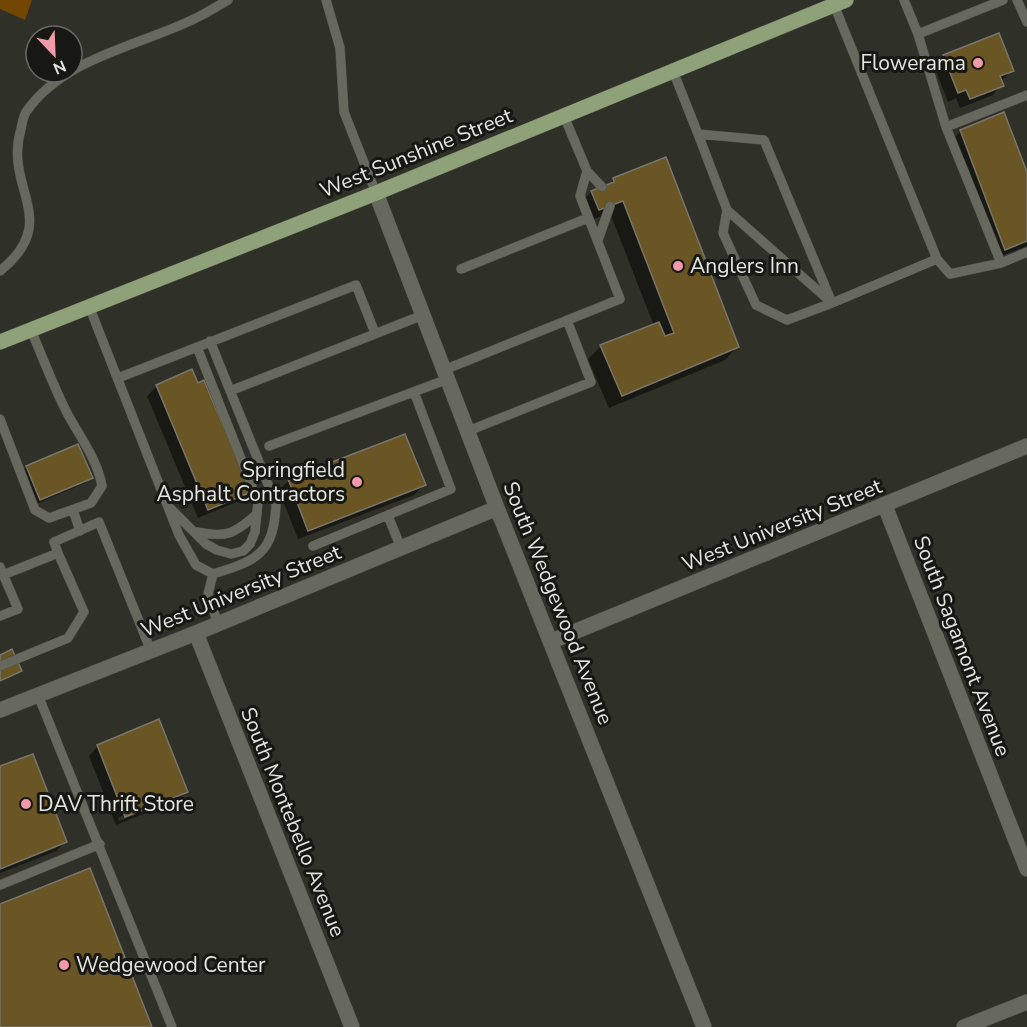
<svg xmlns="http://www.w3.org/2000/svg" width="1027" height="1027" font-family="'Nunito Sans',sans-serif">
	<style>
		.green { fill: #724706 }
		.shadow { fill: #0007; fill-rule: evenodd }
		.building { fill: #695624; stroke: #79756c; stroke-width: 1.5 }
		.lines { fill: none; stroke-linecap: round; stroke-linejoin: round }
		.service-casing { stroke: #4d4d46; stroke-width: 10 }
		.minor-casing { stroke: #4d4d46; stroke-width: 16 }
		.primary-casing { stroke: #4d4d46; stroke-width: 16 }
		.service { stroke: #67685e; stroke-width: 9 }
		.minor { stroke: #67685e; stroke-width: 15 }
		.primary { stroke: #8fa178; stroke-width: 15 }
		.poi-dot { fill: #f39aa9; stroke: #171714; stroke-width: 2 }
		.labels { text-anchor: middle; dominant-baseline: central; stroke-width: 6; stroke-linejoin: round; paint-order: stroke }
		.poi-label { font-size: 21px; fill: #e5e5e0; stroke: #171714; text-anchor: start }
		.street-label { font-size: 21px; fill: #e5e5e0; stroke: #171714 }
	</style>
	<rect width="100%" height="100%" fill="#2f3027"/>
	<path class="green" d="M0 0H32L25 20 0 9Z"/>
	<path class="shadow" d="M944 56 1012 71 1001 81 1002 85 993 95 960 108 956 98 948 102 934 66Z
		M961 131 1027 176V246L995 258 951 141Z
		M614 179 737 347 725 360 609 408 588 359 601 346 654 326 610 213 586 222 579 205 591 192 606 187Z
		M157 386 249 491 239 501 198 518 147 396Z
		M27 467 91 477 85 483 34 505 21 473Z
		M289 480 424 485 414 495 298 539 279 490Z
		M98 746 186 792 176 801 116 825 89 756ZM177 795V798L119 821 118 818Z
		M0 768 66 842 56 851 0 873V870L56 848V845L0 867Z"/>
	<path class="building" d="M999 33 1014 71 1000 76 1004 86 970 99 966 90 958 93 943 55Z
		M1004 112 1027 172V241L1005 250 960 130Z
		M666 157 739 347 622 396 600 345 659 322 665 336 674 333 623 201 599 210 591 191 614 182 613 178Z
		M192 369 198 383 204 380 251 492 208 510 156 385Z
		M405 434 426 485 308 531 288 479Z
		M78 444 93 478 40 500 26 466Z
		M12 649 22 671 0 681V655Z
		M159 719 188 792 125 817 97 745Z
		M33 754 67 842 0 869V766Z
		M90 868 152 1027H0V904Z"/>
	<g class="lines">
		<g class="service-casing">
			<path id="service" d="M326 0 340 48 344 112 376 193
				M904 0 918 34 946 127 1001 263 1027 252
				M1017 0 1027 22
				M918 34 1003 0
				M673 71 698 134 764 140 832 303 937 259 834 5
				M946 127 1027 95
				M698 134 727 210 832 303 787 320 756 305 723 233 727 210
				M587 171 602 187
				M598 240 610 206
				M937 259 950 274 1001 263
				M461 269 588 218
				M0 271C63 220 3 189 21 129 22 124 23 117 26 112 64 57 140 46 196 18 207 13 217 6 228 0
				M89 306 179 535 196 565 213 574C257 561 274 553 276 504L210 341
				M444 370 620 299 580 196 587 171 564 116
				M118 378 356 285 375 333
				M230 391 423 315
				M0 419 35 510 49 518 91 503 102 486C97 458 79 436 66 411 53 385 42 356 31 330
				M468 431 591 382 567 320
				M269 446 448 379
				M169 507 206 544 217 550 231 554 243 551 250 544 255 532 258 502 197 347
				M73 510 80 531
				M388 516 401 548
				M197 532C227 538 234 534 257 514
				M313 546 451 489 414 392
				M0 567 18 609 0 616
				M213 574 208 594 218 624
				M3 575 58 553 54 542 99 522 151 651
				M0 666 68 638 84 612 58 553
				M38 695 172 1027
				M0 885 100 844"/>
		</g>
		<g class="minor-casing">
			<path id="minor" d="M376 193 497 508 704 1027
				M885 506 1027 869
				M196 633 352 1027
				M552 641 1027 446
				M0 710 196 633 497 508
				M964 1027 1027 1002"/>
		</g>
		<g class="primary-casing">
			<path id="primary" d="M0 342 376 193 846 0"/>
		</g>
		<use href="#service" class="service"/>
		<use href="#minor" class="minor"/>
		<use href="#primary" class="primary"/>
	</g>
	<g class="poi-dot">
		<circle cx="978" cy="63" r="6"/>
		<circle cx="678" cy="266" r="6"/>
		<circle cx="357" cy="482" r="6"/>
		<circle cx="26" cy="804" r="6"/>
		<circle cx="64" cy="965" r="6"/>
	</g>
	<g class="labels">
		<g class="poi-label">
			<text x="966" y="63" text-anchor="end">Flowerama</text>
			<text x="690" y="266">Anglers Inn</text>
			<text x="345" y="470" text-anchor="end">Springfield<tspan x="345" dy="24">Asphalt Contractors</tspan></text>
			<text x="38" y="804">DAV Thrift Store</text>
			<text x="76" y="965">Wedgewood Center</text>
		</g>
		<g class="street-label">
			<text transform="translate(416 153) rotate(-22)">West Sunshine Street</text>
			<text transform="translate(782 525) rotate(-22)">West University Street</text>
			<text transform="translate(241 591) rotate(-22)">West University Street</text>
			<text transform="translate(558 603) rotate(68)">South Wedgewood Avenue</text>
			<text transform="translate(962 646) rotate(69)">South Sagamont Avenue</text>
			<text transform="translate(293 822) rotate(68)">South Montebello Avenue</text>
		</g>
	</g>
	<g transform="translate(54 54) rotate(157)"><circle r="28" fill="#171714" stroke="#696966" stroke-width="1.5"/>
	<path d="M0-4.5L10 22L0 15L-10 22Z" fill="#f39aa9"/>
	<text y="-9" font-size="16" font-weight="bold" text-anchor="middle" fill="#e5e5e0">N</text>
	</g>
</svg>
